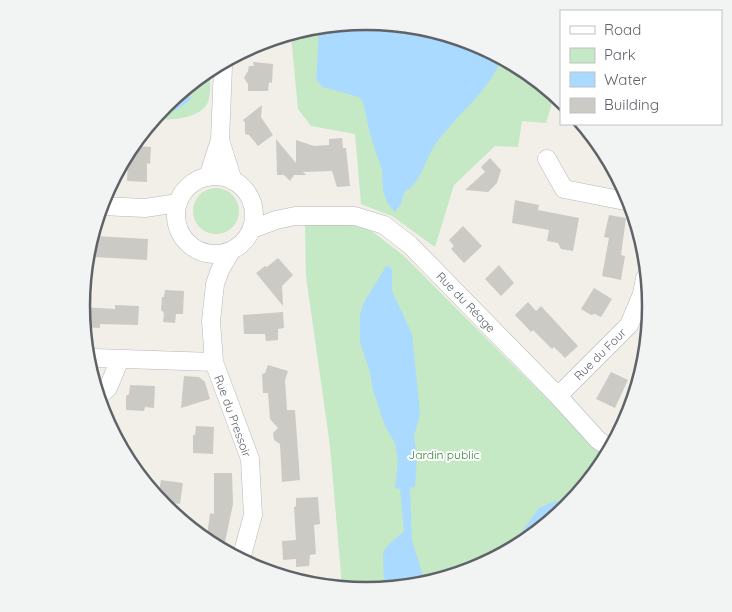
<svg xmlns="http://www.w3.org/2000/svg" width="732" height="612" font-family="Quicksand,sans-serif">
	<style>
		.green { fill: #c5e8c5 }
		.water { fill: #aadaff }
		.building { fill: #cccac5 }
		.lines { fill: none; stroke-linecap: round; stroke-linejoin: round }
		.minor-casing { stroke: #b5b8bc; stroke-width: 19 }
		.minor { stroke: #fff; stroke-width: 18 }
		.labels { text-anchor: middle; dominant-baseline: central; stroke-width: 4; stroke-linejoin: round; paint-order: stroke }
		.street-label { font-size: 12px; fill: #5f6368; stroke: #fff }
		.park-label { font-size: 12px; fill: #348238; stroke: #fff }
		.rim { fill: none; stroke: #5f6368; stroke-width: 2.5 }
	</style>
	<rect width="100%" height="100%" fill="#f1efe8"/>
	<path class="green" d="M366 21 475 43 554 96 546 123 522 121 518 147 495 146 454 185 435 247 392 216 361 204 355 134 311 126 298 109 291 36Z
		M210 75C210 83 211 94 208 102 202 118 170 121 155 119L165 104Z
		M193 211a23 23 0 1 1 46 0a23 23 0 1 1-46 0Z
		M337 222 369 229 403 255 603 455 567 508 475 569 366 591 342 586 330 446 306 276 305 225Z"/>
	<path class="water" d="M366 21 475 43 501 60C486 96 453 117 433 148 424 163 420 184 404 192L401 204 395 212 387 202 383 190 382 170 371 138 363 102 359 97 323 87 316 80 319 31Z
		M191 87 190 100 177 110 160 112 165 104Z
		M387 265 392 270V291L412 334 420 414 414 436 417 456 415 487 410 488 412 540 424 579 384 587 383 552 387 546 404 531 400 489 395 488 398 462 395 443 385 426 373 390 369 368 360 343V314L364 302Z
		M555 501 569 505 513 544 539 508Z"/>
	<path class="building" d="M253 62 273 64 272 83 269 82 268 91H248V84L244 78 248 71 249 66H254Z
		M262 105 261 117 273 135 258 146 249 135 245 134V123L243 120Z
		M342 138 343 148H346L350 186 337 187 332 171 303 172 306 175H294L290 181 284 175H277L276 139 296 163V140L314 146 329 145V139Z
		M137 146 151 147 150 164 147 163V182L127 181 128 159Z
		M490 158 501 170 497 183 488 192 465 190 485 172 481 167Z
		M515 200 539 205 538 210 579 218 573 251 561 249 558 243 547 241 549 230 512 223Z
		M609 215 626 218 621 255 625 256 621 280 602 276 609 238 604 237Z
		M463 226 482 246 464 263 451 249 454 246 449 240Z
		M95 236 148 239 147 260 95 257 91 255Z
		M278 258 293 275 282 286 283 306 256 273 265 266 267 267Z
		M499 265 514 283 501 296 485 279Z
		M594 288 612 299 601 317 595 314 591 315 581 309Z
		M165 290 184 291 183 314H176L175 323 163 322 164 313 161 310 162 297H164Z
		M528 302 536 311 541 306 578 346 565 358 554 347 552 349 533 330 531 332 515 315Z
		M115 305 139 306 138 325 100 324V328L85 327 82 307 115 309Z
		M283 312 284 328 278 329V340L266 341 265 334H244L243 315Z
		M268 365 288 371 285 380 287 410H295L300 480 282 482 280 444 274 440 273 433 278 428 270 419 268 393H263L262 374 265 373Z
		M611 372 628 380 615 408 596 399Z
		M184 376 199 377 205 382 210 399 181 408Z
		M130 385 155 386 154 408 145 407 144 411 126 410V396L129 394Z
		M196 426 214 427 213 454 193 453V435H195Z
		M214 473H232L233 504 224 547 207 536 210 513 214 514Z
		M161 480 183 483 180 504 160 501 158 497Z
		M318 497 320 524 314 525 316 554 310 555 309 566 296 567V559L283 560 282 541 296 540 294 507 296 506V498Z"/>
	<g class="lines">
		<g class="minor-casing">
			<path id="minor" d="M220 140 233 181
				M547 159 564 189 630 202
				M176 215a39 39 0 1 1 78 0a39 39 0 1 1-78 0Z
				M208 177 220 140 223 66
				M101 206 145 208 178 203
				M252 229 276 220 295 216H355L384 225 410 245 558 396 598 440 608 447
				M231 251 220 270 215 284 211 321 214 362 250 459 253 515 241 559
				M92 360 94 358 214 362
				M99 396 108 388 120 359
				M558 396 629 325 642 294 645 278"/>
		</g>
		<use href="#minor" class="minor"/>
	</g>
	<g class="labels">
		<g class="street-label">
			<text transform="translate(466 302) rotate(46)">Rue du Réage</text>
			<text transform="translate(600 354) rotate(-45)">Rue du Four</text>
			<text transform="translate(233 416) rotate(70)">Rue du Pressoir</text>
		</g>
		<g class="park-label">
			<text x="444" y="454">Jardin public</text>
		</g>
	</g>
	<path d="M0 0H732V612H0ZM90 306a276 276 0 1 1 552 0a276 276 0 1 1-552 0Z" fill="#f2f3f3" fill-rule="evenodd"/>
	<path class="rim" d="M90 306a276 276 0 1 1 552 0a276 276 0 1 1-552 0Z"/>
	<rect x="560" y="10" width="162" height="115" fill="#ffffff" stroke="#bfc1c3"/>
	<rect x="570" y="26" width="25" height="8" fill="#ffffff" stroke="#bfc1c3"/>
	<text x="604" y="35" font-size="15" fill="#5f6368">Road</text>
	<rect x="570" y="48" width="25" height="15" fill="#c5e8c5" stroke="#bfc1c3"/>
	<text x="604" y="60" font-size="15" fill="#5f6368">Park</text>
	<rect x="570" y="72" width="25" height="15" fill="#aadaff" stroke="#bfc1c3"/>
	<text x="604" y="85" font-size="15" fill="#5f6368">Water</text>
	<rect x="570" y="98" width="25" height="15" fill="#cccac5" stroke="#bfc1c3"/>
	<text x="604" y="110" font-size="15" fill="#5f6368">Building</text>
</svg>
